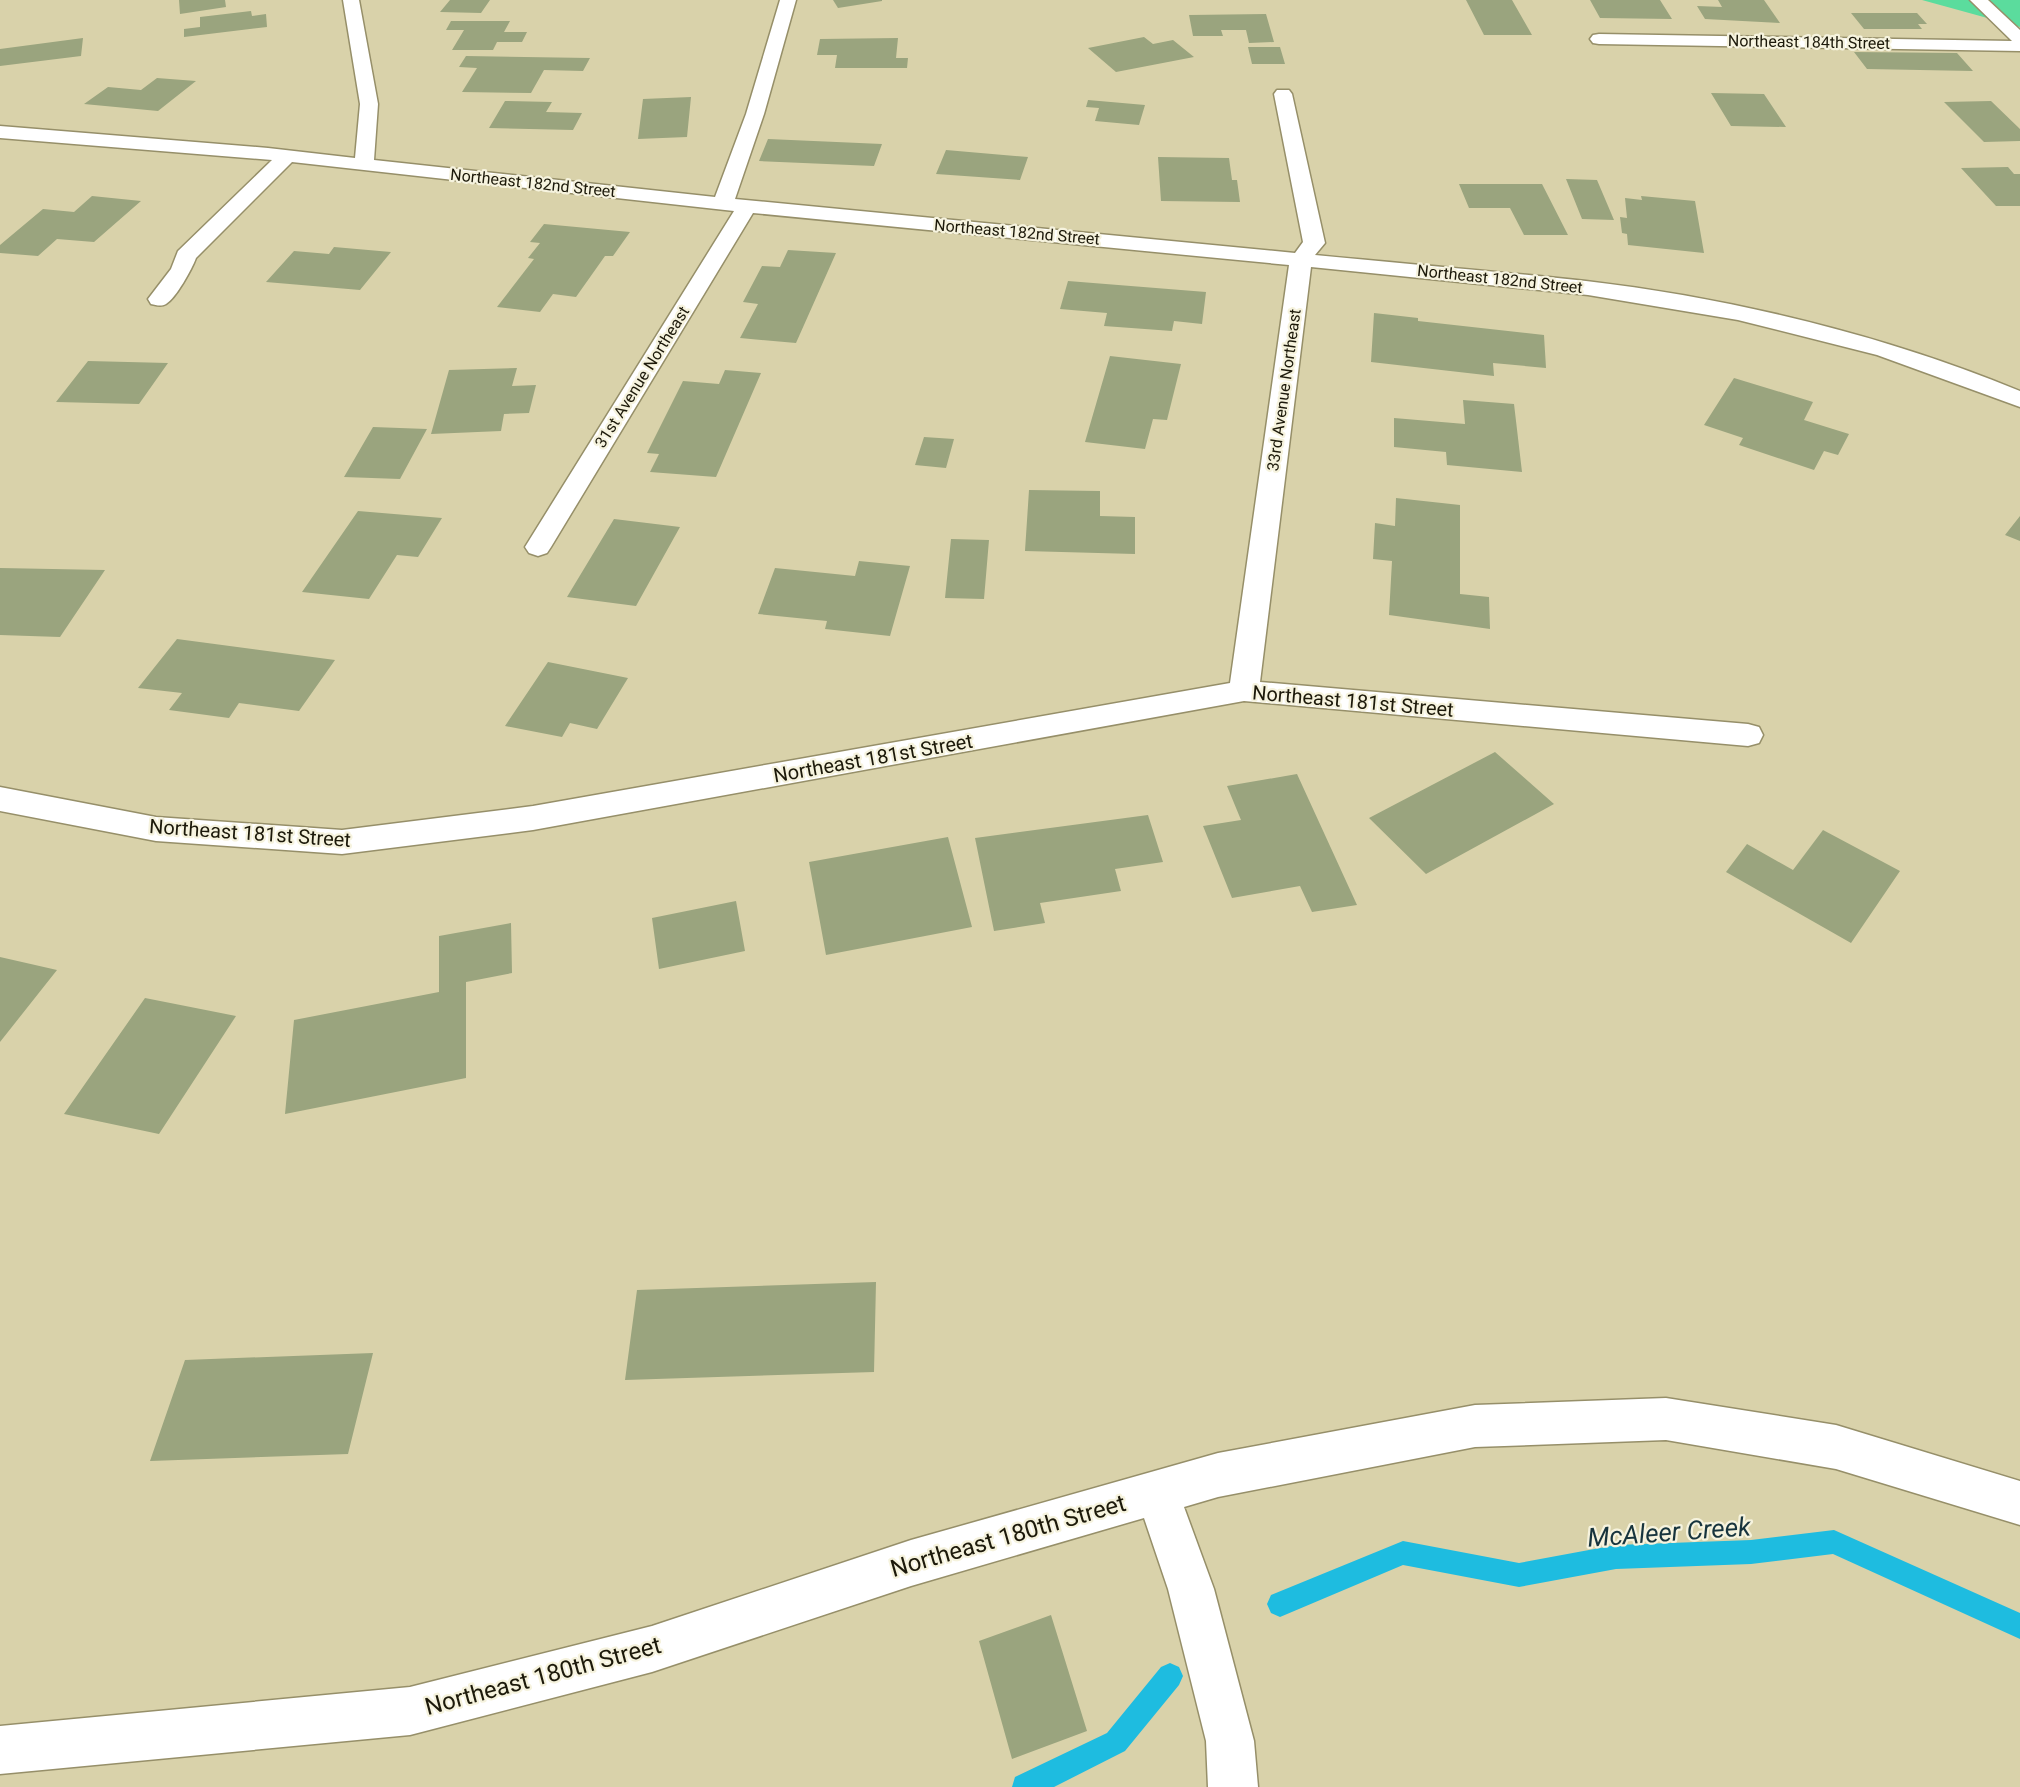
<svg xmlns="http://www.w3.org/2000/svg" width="2020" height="1787" font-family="Roboto,sans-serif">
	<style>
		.green { fill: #5bdc9d }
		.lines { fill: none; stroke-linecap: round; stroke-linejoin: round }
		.stream { fill: #1ebce0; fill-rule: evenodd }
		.building { fill: #9aa47e }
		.minor-casing { stroke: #968f69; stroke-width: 3 }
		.minor { fill: #fff; fill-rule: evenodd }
		.labels { text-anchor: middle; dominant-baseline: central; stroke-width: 4.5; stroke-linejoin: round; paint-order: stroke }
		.far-street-label { font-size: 16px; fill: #1c190a; stroke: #f6f3de }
		.street-label { font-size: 20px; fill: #1c190a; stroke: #f6f3de }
		.near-street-label { font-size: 24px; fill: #1c190a; stroke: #f6f3de }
		.near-water-label { font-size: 26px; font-style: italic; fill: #17343d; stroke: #f6f3de }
	</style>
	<rect width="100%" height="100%" fill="#d9d2aa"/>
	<path class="green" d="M1922 0H2020V27Z"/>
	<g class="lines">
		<path class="stream" d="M1834 1530 2020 1613V1639L1833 1554 1751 1564 1616 1569 1519 1587 1403 1565 1280 1617 1271 1613 1267 1604 1271 1595 1403 1541 1519 1563 1616 1545 1751 1540Z
			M1170 1663 1179 1667 1183 1676 1179 1685 1125 1751 1054 1787H1012L1015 1777 1107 1733 1161 1667Z"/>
	</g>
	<path class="building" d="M179 0H225L226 7 180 14Z
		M450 0H490L481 13 440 12Z
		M833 0H882V1L838 8Z
		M1466 0H1512L1532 35H1484Z
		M1590 0H1660L1672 19 1600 18Z
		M1718 0H1764L1780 23 1705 19 1697 6 1722 7Z
		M251 11 252 16 266 14 267 27 184 37V29L200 27V17Z
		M1851 13H1917L1927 24H1918L1922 29H1864Z
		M1266 14 1274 42 1249 43 1246 30H1221L1223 36H1193L1189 15Z
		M451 21H510L504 32H527L522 42H497L493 50H452L464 30H446Z
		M1144 37 1153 44 1173 40 1194 57 1116 72 1088 48Z
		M83 38 81 56 0 66V49Z
		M898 38 896 58H908L907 68H835L837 55H817L820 39Z
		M1248 47H1280L1285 64H1252Z
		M1854 52 1957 53 1973 71 1867 69Z
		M466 56 590 58 583 71 544 70 531 93 462 92 477 68 459 67Z
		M157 78 196 81 158 111 84 104 108 87 141 90Z
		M1711 93 1764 94 1786 127 1731 126Z
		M691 97 687 137 638 139 643 99Z
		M1088 100 1145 105 1139 125 1095 121 1099 108 1086 107Z
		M505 101 552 102 546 112 582 113 573 130 489 128Z
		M1991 101 2020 129V141L1984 142 1944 102Z
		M768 139 882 144 874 166 759 161Z
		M946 150 1028 157 1020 180 936 174Z
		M1158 157 1229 158 1232 180H1237L1240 202 1161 201Z
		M2008 167 2014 174H2020V206H1996L1961 168Z
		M1566 179 1597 180 1614 220 1582 219Z
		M1459 184H1542L1568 235H1524L1510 208H1469Z
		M92 196 141 201 94 242 57 239 38 256 0 253V245L43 209 74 212Z
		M1641 196 1695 201 1704 253 1628 245 1627 234 1622 233 1620 217 1627 218 1625 198 1642 200Z
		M544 224 630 232 613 256H605L576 297 553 294 540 312 497 307 534 259 528 258 540 243 530 242Z
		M334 247 391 252 360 290 266 282 294 251 329 254Z
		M788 250 836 253 796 343 740 338 758 304 743 302 762 266 780 267Z
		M1068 281 1206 292 1202 324 1174 321 1172 331 1104 326 1107 313 1060 309Z
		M1374 313 1418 318V321L1544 335 1546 368 1493 363 1494 376 1371 362Z
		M1110 356 1181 364 1167 420 1153 419 1145 449 1085 442Z
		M88 361 168 363 139 404 56 402Z
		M517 368 512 386 536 385 529 413 504 414 501 431 431 434 449 370Z
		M725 370 761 373 716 477 650 472 659 454 647 453 683 381 719 384Z
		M1734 378 1813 402 1804 420 1849 434 1838 455 1824 451 1814 470 1739 445 1743 438 1704 425Z
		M1463 400 1514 404 1522 472 1447 465 1446 452 1394 447V418L1465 424Z
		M373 427 427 429 400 479 344 477Z
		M924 437 954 439 946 468 915 465Z
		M1029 490 1100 491V516L1135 517V554L1025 551Z
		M1396 498 1460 505V594L1489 597 1490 629 1389 615 1392 561 1373 559 1375 523 1395 526Z
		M358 511 442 518 418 557 397 555 369 599 302 592Z
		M2020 516V541L2005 535Z
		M614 519 680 527 636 606 567 597Z
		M951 539 989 540 984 599 945 598Z
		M859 561 910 566 890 636 825 629 827 621 758 614 775 568 855 576Z
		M0 568 105 570 60 637 0 635Z
		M177 639 335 660 299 711 239 703 229 718 169 710 182 693 138 688Z
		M548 662 628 678 597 729 570 723 562 737 505 726Z
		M1495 752 1554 804 1426 874 1369 818Z
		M1297 774 1357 905 1312 912 1300 886 1232 898 1203 826 1241 820 1227 786Z
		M1148 815 1163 862 1115 869 1121 891 1040 903 1045 923 994 931 975 838Z
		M1823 830 1900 871 1851 943 1726 872 1747 844 1793 870Z
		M948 837 972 927 826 955 809 862Z
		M736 901 745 951 659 969 652 918Z
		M511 923 512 973 466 982V1078L285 1114 294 1020 439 992V936Z
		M0 957 57 970 0 1042Z
		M145 998 236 1016 159 1134 64 1114Z
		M876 1282 874 1372 625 1380 637 1290Z
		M373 1353 348 1454 150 1461 185 1360Z
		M1051 1615 1087 1731 1012 1759 979 1641Z"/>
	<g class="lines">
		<g class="minor-casing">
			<path id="minor" d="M343 0H359L378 104 374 160 715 197 746 114 780 0H796L764 114 735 199 1295 253 1303 242 1274 94 1277 90H1289L1292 94 1325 243 1315 255C1406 264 1496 271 1586 281 1731 298 1885 335 2020 391V407L1877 355 1738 320 1588 295 1311 267 1260 682 1748 724 1759 727 1763 735 1759 743 1748 746 1244 701 533 830 342 854 156 841 0 811V787L156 817 342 830 533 806 1230 683 1289 265 753 213 551 547 547 553 538 556 529 553 525 547 734 211 292 162 196 258C192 269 176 298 166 304 161 307 156 305 151 304L148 299 171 269 178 251 272 160 0 138V126L268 148 355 158 360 104Z
				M1970 0H1988L2020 30V51L1599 44 1593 43 1590 39 1593 35 1599 34 2012 41Z
				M1666 1398 1836 1425 2020 1481V1525L1836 1469 1666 1440 1475 1447 1218 1497 1184 1507 1214 1589 1254 1741 1258 1787H1208L1206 1741 1168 1589 1144 1518 911 1586 652 1672 410 1735 0 1774V1726L410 1687 652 1626 911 1540 1218 1453 1475 1405Z"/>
		</g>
		<use href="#minor" class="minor"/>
	</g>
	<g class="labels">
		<g class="far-street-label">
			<text transform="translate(1809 42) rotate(1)">Northeast 184th Street</text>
			<text transform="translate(533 183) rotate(6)">Northeast 182nd Street</text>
			<text transform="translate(1017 232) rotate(5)">Northeast 182nd Street</text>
			<text transform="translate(1500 279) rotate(6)">Northeast 182nd Street</text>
			<text transform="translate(642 377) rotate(-58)">31st Avenue Northeast</text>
			<text transform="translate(1284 390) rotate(-82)">33rd Avenue Northeast</text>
		</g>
		<g class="street-label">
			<text transform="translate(1353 701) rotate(5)">Northeast 181st Street</text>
			<text transform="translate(873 758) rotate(-10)">Northeast 181st Street</text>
			<text transform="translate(250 833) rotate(4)">Northeast 181st Street</text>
		</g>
		<g class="near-street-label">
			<text transform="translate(1008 1536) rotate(-16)">Northeast 180th Street</text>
			<text transform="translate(543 1676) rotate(-15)">Northeast 180th Street</text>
		</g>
		<g class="near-water-label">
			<text transform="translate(1669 1532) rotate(-4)">McAleer Creek</text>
		</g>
	</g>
</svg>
